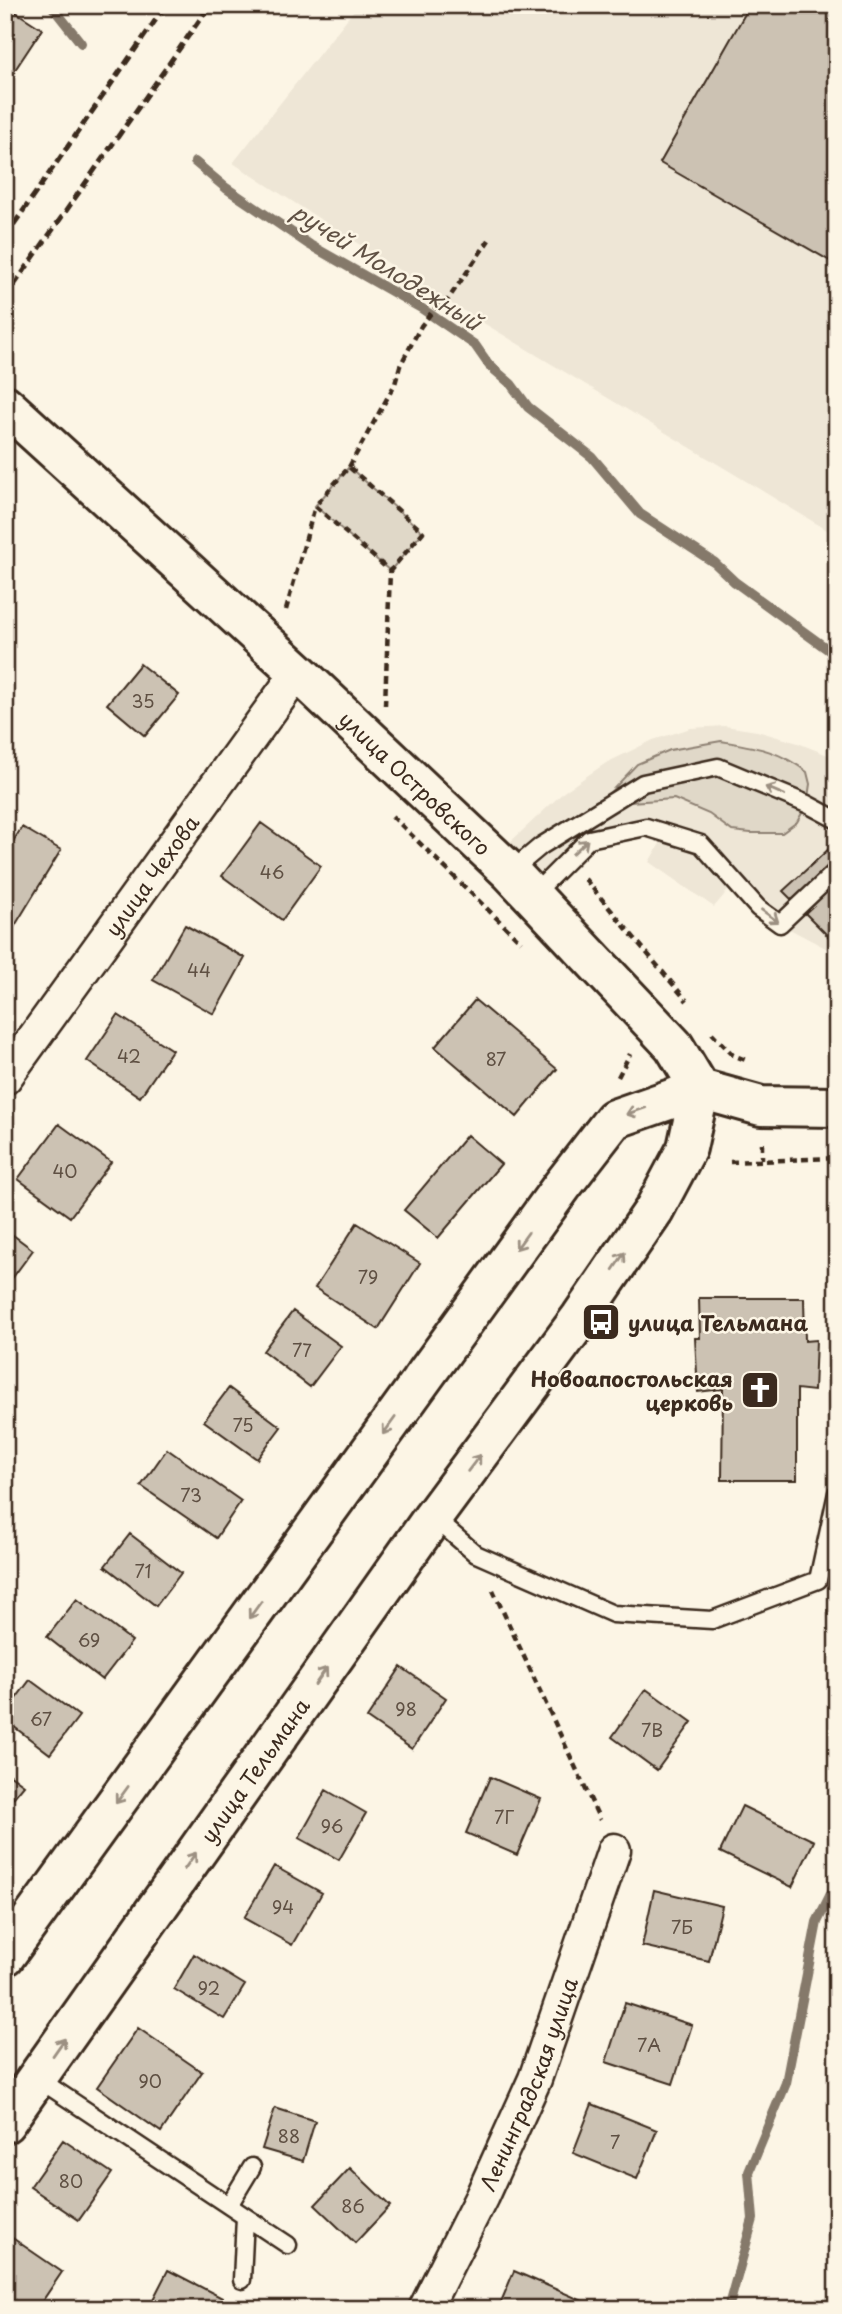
<svg xmlns="http://www.w3.org/2000/svg" width="842" height="2314" font-family="'Playpen Sans',sans-serif">
	<style>
		.built { fill: #eee6d6 }
		.green { fill: #e0d8c8; stroke: #8e8173; stroke-width: 2 }
		.lines { fill: none; stroke-linecap: round; stroke-linejoin: round }
		.stream { stroke: #85796b; stroke-width: 10 }
		.building { fill: #ccc2b3; stroke: #3b2a1e; stroke-width: 2 }
		.lane-casing { stroke: #3b2a1e; stroke-width: 21 }
		.street-casing { stroke: #3b2a1e; stroke-width: 37 }
		.secondary-casing { stroke: #3b2a1e; stroke-width: 44 }
		.path { stroke: #3b2a1e; stroke-width: 4.5; stroke-dasharray: 7 5; stroke-linecap: butt }
		.lane { stroke: #fcf5e5; stroke-width: 16 }
		.street { stroke: #fcf5e5; stroke-width: 32 }
		.secondary { stroke: #fcf5e5; stroke-width: 38 }
		.rail { stroke: #3b2a1e; stroke-width: 5; stroke-dasharray: 10 5; stroke-linecap: butt }
		.oneway { stroke: #9c9082 }
		.labels { text-anchor: middle; dominant-baseline: central; stroke-width: 5; stroke-linejoin: round; paint-order: stroke }
		.number-label { font-size: 18px; fill: #5f5043 }
		.street-label { font-size: 21px; fill: #3b2a1e; stroke: #fcf5e5 }
		.poi-label { font-size: 21px; font-weight: bold; fill: #3b2a1e; stroke: #fcf5e5; text-anchor: start }
		.water-label { font-size: 23px; font-style: italic; fill: #605144; stroke: #fcf5e5 }
	</style>
	<rect width="100%" height="100%" fill="#fcf5e5"/>
	<filter id="ink" filterUnits="userSpaceOnUse"><feTurbulence type="fractalNoise" baseFrequency=".0143" numOctaves="2"/><feDisplacementMap in="SourceGraphic" scale="14" xChannelSelector="R" yChannelSelector="G"/><feConvolveMatrix kernelMatrix="1 2 1 2 8 2 1 2 1" color-interpolation-filters="sRGB"/></filter>
	<g filter="url(#ink)">
		<path class="built" d="M358 5H837V536L447 301 233 163Z
			M725 726 757 731 798 743 830 756 837 749V954L780 924 730 888 714 907 649 862 662 840 645 827 606 828 532 896 494 857 565 791 606 763 653 740 691 728Z"/>
		<path class="green" d="M349 467 423 532 390 571 315 506Z
			M721 741C755 747 779 750 807 772L810 784 807 804 797 822 782 833H751L732 831 709 814 674 799 599 804 637 764 670 750Z"/>
		<g class="lines">
			<path class="stream" d="M51 5 81 43
				M195 162 226 188 310 245 421 308 475 345 489 365 511 384 528 407 592 457 640 514 715 563 735 582 837 656
				M728 2309 753 2219 749 2172 786 2083 817 1922 837 1882"/>
		</g>
		<path class="building" d="M5 5 42 29 5 85Z
			M750 5H837V265L660 163Z
			M140 664 179 695 145 736 107 704Z
			M261 823 321 866 282 920 222 876Z
			M22 827 61 850 5 942V854Z
			M832 846 837 850V933L831 939 783 891Z
			M185 925 245 958 214 1014 153 980Z
			M475 1000 557 1069 517 1117 435 1047Z
			M118 1015 172 1050 140 1097 87 1061Z
			M59 1124 111 1162 70 1217 18 1179Z
			M467 1135 501 1164 438 1238 404 1210Z
			M357 1223 420 1263 378 1329 315 1288Z
			M5 1229 33 1250 5 1288Z
			M699 1298H804L805 1341 816 1340 814 1391 797 1389V1480H722L723 1389 698 1392 695 1338H700Z
			M293 1311 341 1346 310 1387 263 1351Z
			M229 1388 281 1427 257 1459 204 1421Z
			M167 1449 241 1501 216 1538 141 1486Z
			M130 1534 181 1573 156 1606 105 1566Z
			M77 1599 132 1641 102 1680 47 1637Z
			M401 1667 446 1698 412 1749 367 1718Z
			M30 1680 79 1716 50 1754 5 1720V1713Z
			M646 1689 692 1722 657 1770 612 1737Z
			M5 1771 24 1785 5 1808Z
			M490 1777 541 1799 517 1855 466 1833Z
			M326 1790 366 1813 339 1860 299 1838Z
			M742 1806 814 1841 792 1887 720 1852Z
			M274 1866 322 1893 292 1945 244 1918Z
			M654 1890 722 1906 709 1961 642 1946Z
			M194 1954 245 1985 224 2019 174 1989Z
			M625 2003 692 2025 673 2084 606 2062Z
			M138 2028 202 2072 161 2132 97 2087Z
			M592 2104 657 2130 637 2179 573 2153Z
			M275 2108 315 2121 303 2161 262 2149Z
			M63 2140 112 2173 79 2220 30 2187Z
			M350 2168 390 2206 355 2243 315 2205Z
			M8 2235 62 2272 37 2309H25L5 2295V2239Z
			M168 2270 234 2304 232 2309H148Z
			M514 2271 585 2302 582 2309H498Z
			M258 2302 278 2309H256Z"/>
		<g class="lines">
			<g class="lane-casing">
				<path id="lane" d="M510 872 541 846 643 783 718 767 807 804 837 820
					M532 896 589 839 646 827 701 844 758 908 780 924 837 870
					M433 1517 476 1554 613 1614 712 1620 818 1580 837 1493
					M37 2078 288 2245
					M229 2205 252 2167
					M242 2280 245 2217"/>
			</g>
			<g class="street-casing">
				<g id="street">
					<path id="s1" d="M5 1078 298 672"/>
					<path id="s2" d="M425 2309 482 2196 535 2079 614 1850"/>
				</g>
			</g>
			<g class="secondary-casing">
				<g id="secondary">
					<path id="s3" d="M5 405 298 672 510 872 674 1046 700 1089 761 1106 837 1107"/>
					<path d="M5 1956 562 1186 614 1119 700 1089"/>
					<path id="s4" d="M5 2123 433 1517 581 1317 654 1210 687 1148 700 1089"/>
				</g>
			</g>
			<path class="path" d="M349 467 395 384 400 366 421 326 439 303 447 301 489 240
				M286 610 315 506
				M385 705 390 571 423 532 349 467 315 506 390 571
				M392 816 521 942
				M585 879 687 1001
				M712 1033 733 1055 748 1061
				M618 1077 630 1054
				M762 1143V1159
				M730 1162 837 1158
				M493 1590 600 1820"/>
			<use href="#lane" class="lane"/>
			<use href="#street" class="street"/>
			<use href="#secondary" class="secondary"/>
			<path class="rail" d="M5 237 166 5
				M5 298 210 5"/>
		</g>
		<defs><path id="oneway-shaft" d="M-6 0H5M1.5-3L5.5 0L1.5 3" fill="none" stroke-width="1.6" stroke-linecap="round" stroke-linejoin="round" transform="scale(1.75)"/></defs>
		<g class="oneway">
			<use href="#oneway-shaft" transform="translate(775 791) rotate(-157)"/>
			<use href="#oneway-shaft" transform="translate(580 847) rotate(-43)"/>
			<use href="#oneway-shaft" transform="translate(770 916) rotate(36)"/>
			<use href="#oneway-shaft" transform="translate(636 1111) rotate(161)"/>
			<use href="#oneway-shaft" transform="translate(522 1241) rotate(126)"/>
			<use href="#oneway-shaft" transform="translate(619 1261) rotate(-56)"/>
			<use href="#oneway-shaft" transform="translate(389 1426) rotate(126)"/>
			<use href="#oneway-shaft" transform="translate(474 1463) rotate(-53)"/>
			<use href="#oneway-shaft" transform="translate(255 1610) rotate(126)"/>
			<use href="#oneway-shaft" transform="translate(321 1676) rotate(-55)"/>
			<use href="#oneway-shaft" transform="translate(122 1795) rotate(126)"/>
			<use href="#oneway-shaft" transform="translate(190 1861) rotate(-55)"/>
			<use href="#oneway-shaft" transform="translate(59 2047) rotate(-55)"/>
		</g>
	</g>
	<defs>
		<g id="bus-square" transform="scale(2.0125)"><rect x="-9" y="-9" width="18" height="18" rx="4" fill="#3b2a1e" stroke="#fcf5e5"/><path d="M-5-6H5V4H4V6H2V4H-2V6H-4V4H-5ZM-3.5-4V0h7V-4ZM-3.5 1.2v1.5H-2V1.2ZM2 1.2v1.5H3.5V1.2Z" fill="#fff"/></g>
		<g id="church-square" transform="scale(2.0125)"><rect x="-9" y="-9" width="18" height="18" rx="4" fill="#3b2a1e" stroke="#fcf5e5"/><path d="M-1.2-6h2.4v3.5h3.3v2.4h-3.3V6h-2.4V-.1h-3.3v-2.4h3.3Z" fill="#fff"/></g>
	</defs>
	<g fill-rule="evenodd">
		<use href="#bus-square" x="601" y="1322"/>
		<use href="#church-square" x="760" y="1390"/>
	</g>
	<g class="labels">
		<g class="number-label">
			<text x="143" y="700">35</text>
			<text x="272" y="871">46</text>
			<text x="199" y="969">44</text>
			<text x="129" y="1055">42</text>
			<text x="496" y="1058">87</text>
			<text x="65" y="1170">40</text>
			<text x="368" y="1276">79</text>
			<text x="302" y="1349">77</text>
			<text x="243" y="1424">75</text>
			<text x="191" y="1494">73</text>
			<text x="143" y="1570">71</text>
			<text x="89" y="1639">69</text>
			<text x="406" y="1708">98</text>
			<text x="41" y="1718">67</text>
			<text x="652" y="1729">7В</text>
			<text x="504" y="1816">7Г</text>
			<text x="332" y="1825">96</text>
			<text x="283" y="1906">94</text>
			<text x="682" y="1926">7Б</text>
			<text x="209" y="1987">92</text>
			<text x="649" y="2044">7А</text>
			<text x="150" y="2080">90</text>
			<text x="289" y="2135">88</text>
			<text x="615" y="2141">7</text>
			<text x="71" y="2180">80</text>
			<text x="353" y="2205">86</text>
		</g>
		<g class="street-label">
			<text stroke="none"><textPath href="#s3" startOffset="558">улица Островского</textPath></text>
			<text stroke="none"><textPath href="#s1" startOffset="250">улица Чехова</textPath></text>
			<text stroke="none"><textPath href="#s4" startOffset="432">улица Тельмана</textPath></text>
			<text stroke="none"><textPath href="#s2" startOffset="248">Ленинградская улица</textPath></text>
		</g>
		<g class="poi-label">
			<text x="628" y="1322">улица Тельмана</text>
			<text x="733" y="1378" text-anchor="end">Новоапостольская<tspan x="733" dy="24">церковь</tspan></text>
		</g>
		<g class="water-label">
			<text transform="translate(387 266) rotate(32)">ручей Молодежный</text>
		</g>
	</g>
	<rect width="842" height="2314" fill="none" stroke="#fcf5e5" stroke-width="28"/>
	<rect x="14" y="14" width="814" height="2286" fill="none" stroke="#3b2a1e" stroke-width="2.5" filter="url(#ink)"/>
</svg>
